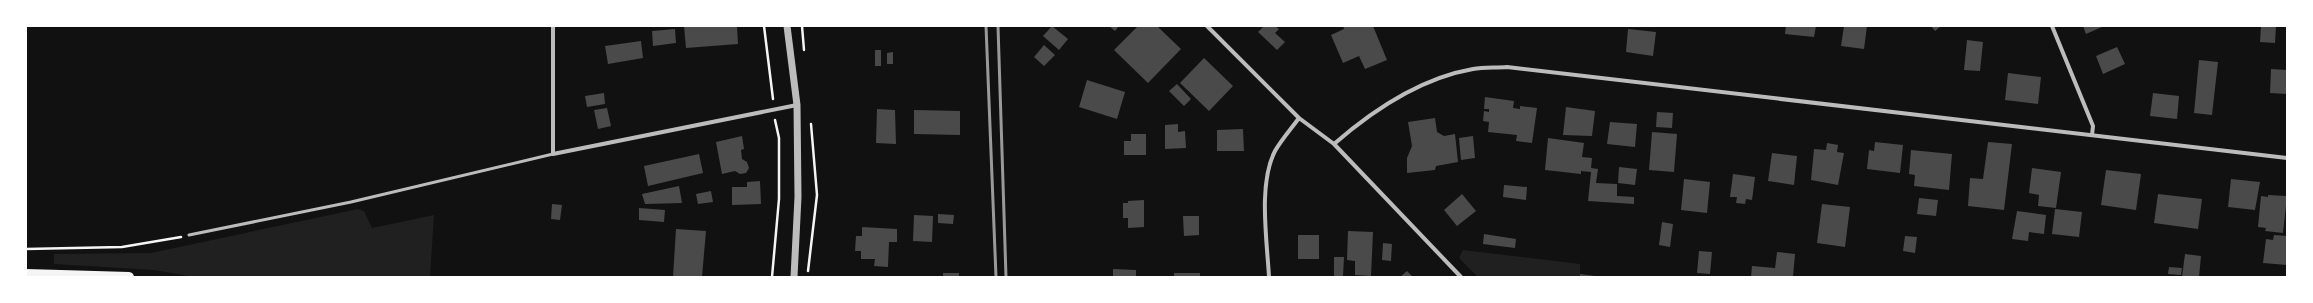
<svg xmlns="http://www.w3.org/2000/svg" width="2313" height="303" font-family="'Titillium Web',sans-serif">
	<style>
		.green { fill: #202020 }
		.building { fill: #4a4a4a }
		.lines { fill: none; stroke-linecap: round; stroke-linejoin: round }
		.path { stroke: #f5f5f5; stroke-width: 2.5 }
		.service { stroke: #bcbcbc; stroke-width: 3 }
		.minor { stroke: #bcbcbc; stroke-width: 4 }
		.tertiary { stroke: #bcbcbc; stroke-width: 7 }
		.primary { stroke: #f5f5f5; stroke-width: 10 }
		.rail { stroke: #9a9a9a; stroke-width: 3 }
	</style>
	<rect width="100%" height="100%" fill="#111"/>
	<path class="green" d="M358 209 364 211 372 228 434 215 430 277H194L154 270 54 264V254L151 253Z
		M1463 250 1580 264V277H1478L1459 258Z"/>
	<path class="building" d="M684 26H737L738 44 686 48Z
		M1052 26 1068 39 1059 50 1043 36Z
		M1109 26H1119L1115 31Z
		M1138 26H1157L1181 49 1148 83 1114 50Z
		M1264 26H1275L1279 29 1275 33 1285 42 1277 50 1258 32Z
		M1343 26H1373L1387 60 1365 69 1359 56 1343 63 1331 35 1344 29Z
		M1786 26H1816L1814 37 1785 34Z
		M1844 26H1867L1864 49 1841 46Z
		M1931 26H1941L1935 31Z
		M2083 26H2104L2086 34Z
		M2261 26H2276L2275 43 2260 42Z
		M675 29 676 43 653 46 652 31Z
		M1628 29 1656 32 1653 56 1626 52Z
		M1967 40 1983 42 1980 71 1964 70Z
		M641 41 643 58 608 64 605 46Z
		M1044 45 1055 55 1044 66 1034 57Z
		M2117 47 2125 64 2103 74 2096 56Z
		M875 50H881V66H875Z
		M893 52V64H887V53Z
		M1204 58 1233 86 1209 111 1180 83Z
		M2199 60 2218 62 2212 115 2194 113Z
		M2271 69 2287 70V94L2270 93Z
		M2008 73 2041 77 2038 104 2005 100Z
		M1087 80 1125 92 1117 119 1079 107Z
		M1177 84 1191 99 1184 106 1169 91Z
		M604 93 605 104 587 107 585 96Z
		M2153 93 2179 96 2177 119 2150 116Z
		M1485 97 1514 101 1513 108 1520 109V106L1537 108 1532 143 1516 141 1517 135 1488 132 1489 122 1483 121 1484 111 1489 112V109H1484Z
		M1566 107 1595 111 1592 136 1563 135Z
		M607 108 611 126 598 129 594 110Z
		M877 109 895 110 896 144 876 143Z
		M914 110 960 111V135L914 134Z
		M1657 112 1673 113 1672 128 1656 127Z
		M1435 118 1437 132 1444 136 1455 134 1458 162 1436 166 1435 170 1407 173V158L1412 146 1408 122Z
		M1610 122 1637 124 1635 147 1607 144Z
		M1178 124V132L1185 131 1186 148 1165 149V125Z
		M1243 129 1244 151H1217V130Z
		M1652 132 1677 134 1674 172 1649 170Z
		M1131 134H1146V155H1124V141H1131Z
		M742 136 744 149 741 150 742 159 747 162 749 168 746 173 740 174 735 171 722 174 716 142Z
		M1473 136 1475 158 1461 160 1459 138Z
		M1548 138 1584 143 1582 157 1592 158 1591 168 1598 169 1596 183 1617 184V196L1634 197V204L1588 201 1591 172 1581 171V174L1545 170Z
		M1875 142 1903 145 1900 173 1867 169 1869 150 1874 151Z
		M1988 142 2012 144 2004 210 1968 206 1970 178 1983 179Z
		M1827 143 1838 145 1837 152 1844 153 1838 185 1811 180 1814 149 1826 150Z
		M1911 150 1952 154 1949 190 1914 186 1915 175 1909 174Z
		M1772 153 1797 156 1794 185 1768 181Z
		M699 154 703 173 648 186 644 166Z
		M1619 167 1637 169 1635 185 1618 183Z
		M2032 168 2061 172 2056 208 2038 206 2039 195 2029 193Z
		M2106 170 2141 174 2136 210 2101 205Z
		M1733 174 1755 177 1752 200 1746 199 1745 204 1736 203 1737 197H1730Z
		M1684 179 1710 182 1707 213 1681 210Z
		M2231 179 2260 182 2255 210 2228 207Z
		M760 181 761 204 732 205V187H747V182Z
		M1504 185 1527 187 1526 200 1503 197Z
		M679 186 682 203 645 204 642 194Z
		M711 191 713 202 698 204 696 194Z
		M1462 194 1476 211 1457 226 1444 210Z
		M2158 194 2202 199 2198 229 2154 223Z
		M2268 195 2287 196 2283 233 2265 231 2266 228 2258 227 2261 196 2268 197Z
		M1919 198 1938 200 1936 216 1917 214Z
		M1144 200V227L1128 228V218H1123V203H1128V201Z
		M552 204 562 205 560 220 551 219Z
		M1822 204 1850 207 1845 247 1817 243Z
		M639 208 665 210 664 222 639 220Z
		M2055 209 2082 212 2079 237 2052 234Z
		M2017 211 2046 215 2044 234 2029 232 2028 241 2012 239Z
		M938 214 954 215 953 224 938 223Z
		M914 215 933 216 932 242 913 241Z
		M1183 216H1199V235L1184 236Z
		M1662 222 1673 224 1670 247 1659 245Z
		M862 227 897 229V242H889L888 267 874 266 875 259H861V251H855L856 236H862Z
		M676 229 706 231 702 277H673Z
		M1348 231 1373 232 1371 276 1355 275V261L1347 260Z
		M1484 234 1516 239 1515 248 1483 244Z
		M1298 235H1319V259H1298Z
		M2274 235 2287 236V265L2263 263 2266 239 2273 240Z
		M1905 236 1917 237 1915 253 1903 251Z
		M1383 243 1392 244 1391 261 1382 260Z
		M1699 251 1712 252 1710 274 1697 273Z
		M1777 252 1795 254 1793 277H1774Z
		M2185 254 2201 256 2199 277H2182Z
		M1334 257H1344L1343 277H1334Z
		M1752 266 1775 268 1774 277H1751Z
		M2169 267 2182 268 2181 275 2168 274Z
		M1113 269 1136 270V277H1113Z
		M1407 271 1413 277H1400Z
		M943 273H959V277H943Z
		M1174 273H1200V277H1174Z
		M1580 274 1595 276V277H1580Z"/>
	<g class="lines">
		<path class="path" d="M764 26 773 99
			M802 26 804 50
			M26 249 122 247 181 237
			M808 271 817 195 811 124
			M772 277 779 199V138L775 120"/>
		<path class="service" d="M189 235 351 202 553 154"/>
		<path class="minor" d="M553 26V154L797 105
			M1207 26 1299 118 1334 144 1461 277
			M2052 26 2093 126 2092 135
			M1334 144C1373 110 1421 78 1473 69 1484 67 1496 68 1507 67L2287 158
			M1269 277C1267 240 1258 184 1275 151 1282 139 1291 129 1299 118"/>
		<path class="tertiary" d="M787 26 797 105 798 197 794 277"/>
		<path class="primary" d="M26 274 129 277"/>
		<path class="rail" d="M986 26 996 277
			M998 26 1006 277"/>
	</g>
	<rect width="2313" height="303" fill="none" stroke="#ffffff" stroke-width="54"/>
</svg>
